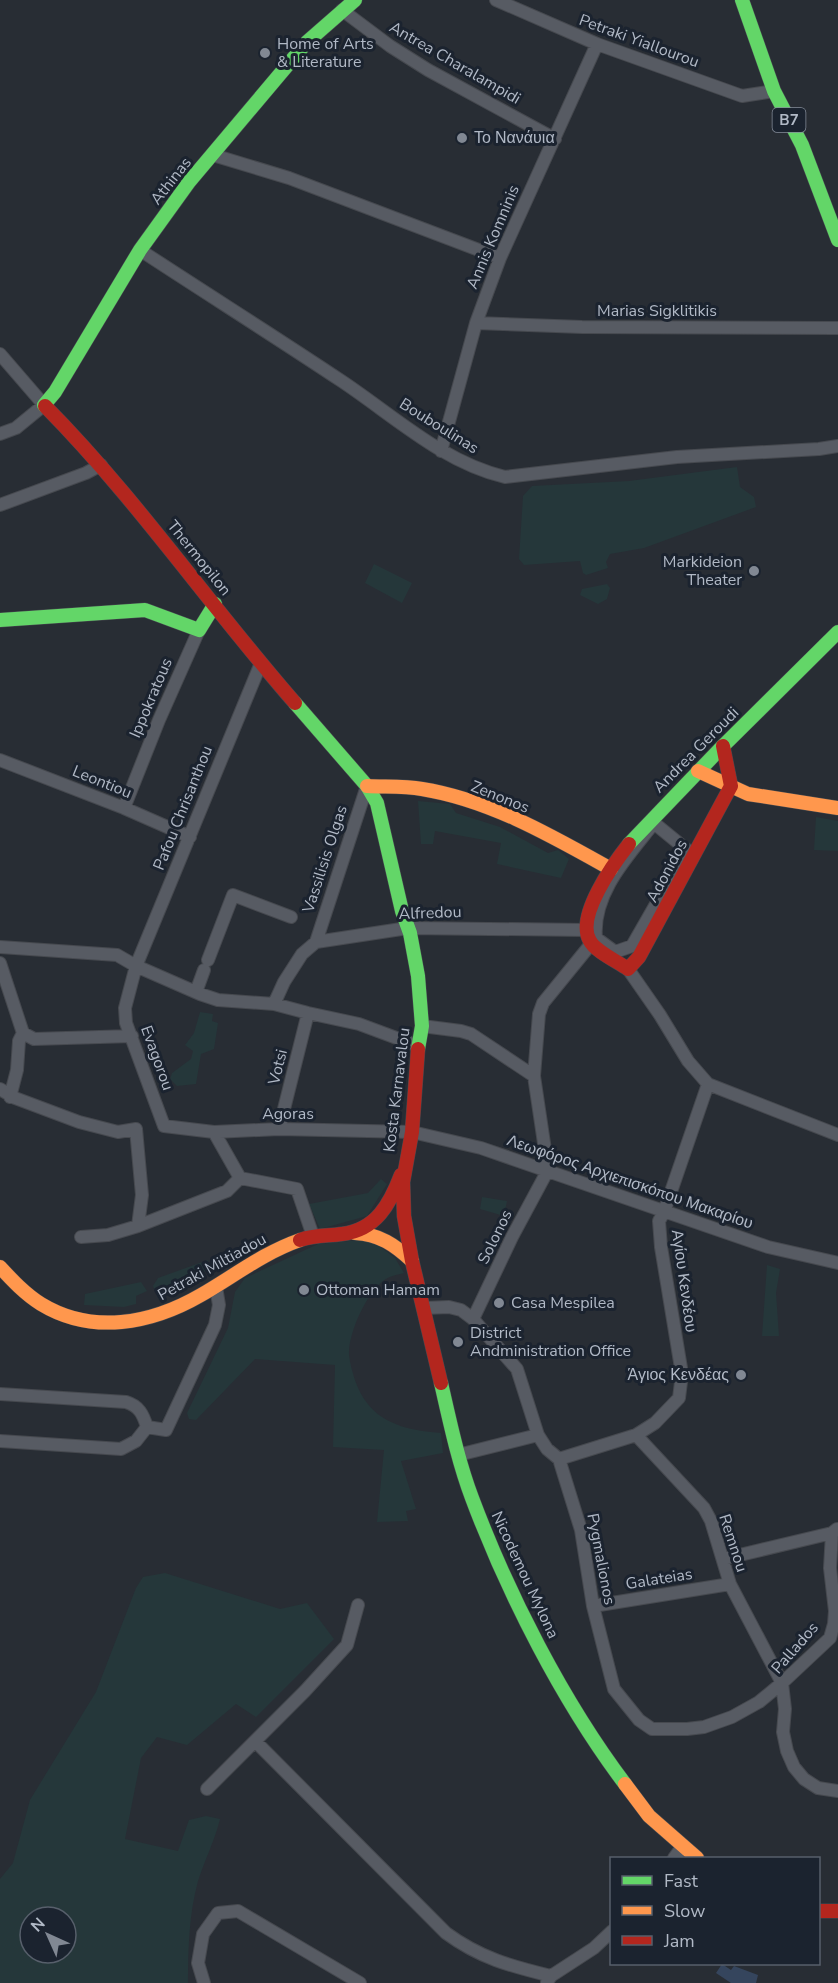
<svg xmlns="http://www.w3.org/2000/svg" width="838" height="1983" font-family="'Nunito Sans',sans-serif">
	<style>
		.green { fill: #25373a; fill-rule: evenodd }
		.water { fill: #35455d }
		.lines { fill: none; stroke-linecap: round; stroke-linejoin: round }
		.street-casing { stroke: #46494f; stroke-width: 14 }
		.fast-casing { stroke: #46494f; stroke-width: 15 }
		.slow-casing { stroke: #46494f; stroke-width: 15 }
		.jam-casing { stroke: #46494f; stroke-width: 15 }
		.street { stroke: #575b63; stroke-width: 12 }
		.fast { stroke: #63d668; stroke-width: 14 }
		.slow { stroke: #ff974d; stroke-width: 14 }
		.jam { stroke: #b3261e; stroke-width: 14 }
		.poi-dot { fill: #818893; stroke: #1b232f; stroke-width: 2 }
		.labels { text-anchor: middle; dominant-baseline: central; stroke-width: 6; stroke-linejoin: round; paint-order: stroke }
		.shield { fill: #1b232f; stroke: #848c99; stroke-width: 1.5 }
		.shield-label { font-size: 15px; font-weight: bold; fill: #b1b9c6 }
		.street-label { font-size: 16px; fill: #b1b9c6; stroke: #1b232f }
		.poi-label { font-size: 16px; fill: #b1b9c6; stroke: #1b232f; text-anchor: start }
	</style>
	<rect width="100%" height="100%" fill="#282d34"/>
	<path class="green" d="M737 467 740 487 754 497 756 507 644 548 610 554 606 562 608 568 586 575 583 573 580 561 524 565 519 559 523 496 532 486 629 481Z
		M374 564 412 583 402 603 365 583Z
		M607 584 610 588 607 599 598 604 580 595 582 589Z
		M418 801 450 804 456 813 500 827 548 853 558 850 569 859 561 878 497 864 501 843 435 831 433 844H421Z
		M816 817 838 821V851L814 850Z
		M200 1012 213 1014 212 1021 218 1023 214 1049 201 1054 196 1084 177 1086 170 1079 172 1073 191 1059 193 1051 185 1045 194 1033Z
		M381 1179 387 1184 367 1216 320 1229 309 1204 368 1193Z
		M482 1197 507 1201 504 1216 480 1209Z
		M370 1239 395 1258 404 1273C396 1275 389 1276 383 1281 366 1294 348 1334 349 1355 351 1370 357 1391 367 1403 384 1426 415 1431 441 1433L443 1453 401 1461 416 1509 406 1511 408 1521 377 1522 384 1450 333 1447 335 1365 255 1359 196 1420 189 1419 187 1413 228 1328 235 1292 245 1278 318 1244Z
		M208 1260 210 1268 179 1289 158 1298 153 1286 158 1278Z
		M767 1265 780 1269 776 1293 779 1336H762Z
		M141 1282 147 1291 136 1296V1304L124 1307 84 1305 85 1294Z
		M165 1573 280 1609 307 1603 334 1639 256 1717 236 1704 187 1745 157 1737 141 1758 125 1839 178 1851 189 1820 206 1816 220 1819C215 1840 205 1859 198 1881 189 1914 188 1949 188 1983H0V1879L13 1863 30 1800 96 1692 136 1588 143 1577ZM30 1917H66V1953H30Z"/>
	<path class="water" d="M722 1964 731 1970 734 1966 758 1975 756 1983H731L716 1973Z"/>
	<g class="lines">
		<g class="street-casing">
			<path id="street" d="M496 0 597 44 742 96 774 91
				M342 10 390 46 428 70 555 139
				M213 155 289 178 500 258
				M140 250C207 294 274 336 340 380 393 415 442 462 505 477L677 457 819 449 838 446
				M476 323 582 327 838 328
				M0 354 44 405 16 428 0 434
				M441 451 476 323 500 258 597 44
				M0 505 86 473 101 465
				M261 663 136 966 125 1008 126 1023 164 1126 214 1132 279 1129 412 1132 481 1148 768 1247 838 1263
				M0 760 124 808 190 837
				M124 808 159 720 199 630
				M654 823 687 850 632 946 615 952 596 938C592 893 628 856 654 823Z
				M316 942 367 786
				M0 947 117 955 136 966 200 994 218 1000 274 1004 308 1013 359 1024 418 1046
				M208 960 233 895 291 917
				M0 963 23 1033 19 1041 17 1070 10 1097
				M628 969 660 1015 688 1061 708 1084 838 1135
				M196 992 204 970
				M274 1004 284 982 302 954 316 942 408 928 586 930
				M422 1026 461 1031 471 1034 534 1076
				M23 1033 34 1039 132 1036
				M0 1089 15 1098 79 1122 118 1132 136 1129 142 1195 138 1226
				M279 1129 308 1013
				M214 1132 240 1178 297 1189 313 1236
				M81 1237 108 1235 138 1226 227 1191 240 1178
				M424 1308 449 1307 461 1310 473 1319 517 1369 538 1435 547 1449 559 1459 581 1530 593 1606 614 1689 639 1720 652 1729H687L704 1727 732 1717 759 1702 782 1683 830 1638 834 1624 835 1611 830 1568 832 1533
				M473 1319 512 1237 548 1170 534 1076 539 1014 543 1003 591 944
				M0 1394 126 1402C139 1406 143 1414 147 1427
				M147 1427 166 1430 215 1325 219 1305 216 1287
				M636 1435 704 1508 711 1521 730 1584 782 1683 785 1709 783 1732 787 1751 794 1767 804 1779 818 1788 838 1791
				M0 1441 121 1449 136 1441 147 1427
				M458 1455 538 1435
				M559 1459 636 1435 655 1423 679 1398 682 1374 661 1247 659 1221 664 1212 708 1084
				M723 1559 832 1533 837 1529
				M593 1606 730 1584
				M255 1741 446 1933C480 1958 510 1966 551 1976
				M207 1789 305 1691 347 1645 358 1605
				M674 1858 682 1847
				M547 1982 551 1976 594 1948 612 1931
				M204 1983 198 1963 203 1934 218 1913 238 1911 360 1983"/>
		</g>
		<g class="fast-casing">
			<path id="fast" d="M742 0 774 91 802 145 838 240
				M45 406 44 405 55 392 140 250 189 182 307 42 355 0
				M0 620 145 610 199 630 215 604
				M295 703 367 786 377 803 402 911 410 933 418 976 422 1026 418 1049
				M629 844 719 750 838 632
				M441 1383C450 1422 458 1461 472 1498 508 1594 563 1702 625 1784"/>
		</g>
		<g class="slow-casing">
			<path id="slow" d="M698 771 748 794 838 808
				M367 786C385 787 404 786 422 789 490 800 552 836 611 869
				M355 1233C379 1234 395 1245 412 1261
				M0 1267C12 1280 25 1294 41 1304 92 1335 151 1324 201 1295 234 1276 263 1253 300 1240
				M625 1784 649 1816 697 1858"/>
		</g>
		<g class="jam-casing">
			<path id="jam" d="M45 406C137 499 210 606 295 703
				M723 746 731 786
				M629 844C614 863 575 917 590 941 595 951 618 962 628 969L639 957 731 786
				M418 1049 412 1132 403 1182 404 1216 412 1261 441 1383
				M300 1240C314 1235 328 1236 342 1234 376 1230 390 1204 401 1175
				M818 1911H838"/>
		</g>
		<use href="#street" class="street"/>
		<use href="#fast" class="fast"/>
		<use href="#slow" class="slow"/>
		<use href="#jam" class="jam"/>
	</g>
	<g class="poi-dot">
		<circle cx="265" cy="53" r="6"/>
		<circle cx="462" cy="138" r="6"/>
		<circle cx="754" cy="571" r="6"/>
		<circle cx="304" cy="1290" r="6"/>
		<circle cx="499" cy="1303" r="6"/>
		<circle cx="458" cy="1342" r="6"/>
		<circle cx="741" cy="1375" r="6"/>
	</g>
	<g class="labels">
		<rect class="shield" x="772.5" y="108" width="33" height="24" rx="4.5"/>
		<g class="shield-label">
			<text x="789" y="120">B7</text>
		</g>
		<g class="street-label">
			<text transform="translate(639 41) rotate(20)">Petraki Yiallourou</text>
			<text transform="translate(455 63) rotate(30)">Antrea Charalampidi</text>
			<text transform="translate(171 181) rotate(-52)">Athinas</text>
			<text transform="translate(493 237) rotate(-67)">Annis Komninis</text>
			<text x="657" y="311">Marias Sigklitikis</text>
			<text transform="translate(439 426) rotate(32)">Bouboulinas</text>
			<text transform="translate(199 558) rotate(51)">Thermopilon</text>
			<text transform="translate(151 698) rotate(-67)">Ippokratous</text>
			<text transform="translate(696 750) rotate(-45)">Andrea Geroudi</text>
			<text transform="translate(102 782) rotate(22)">Leontiou</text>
			<text transform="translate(500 797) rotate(22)">Zenonos</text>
			<text transform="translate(183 808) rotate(-68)">Pafou Chrisanthou</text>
			<text transform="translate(325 859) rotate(-72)">Vassilisis Olgas</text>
			<text transform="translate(667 871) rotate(-62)">Adonidos</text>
			<text transform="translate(430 913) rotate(-2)">Alfredou</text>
			<text transform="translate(157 1058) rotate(70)">Evagorou</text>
			<text transform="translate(278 1067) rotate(-76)">Votsi</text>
			<text transform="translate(397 1090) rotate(-83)">Kosta Karnavalou</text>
			<text x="288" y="1114">Agoras</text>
			<text transform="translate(630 1182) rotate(19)">Λεωφόρος Αρχιεπισκόπου Μακαρίου</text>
			<text transform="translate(495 1237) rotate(-64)">Solonos</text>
			<text transform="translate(212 1267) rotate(-29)">Petraki Miltiadou</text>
			<text transform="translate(684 1281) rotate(82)">Αγίου Κενδέου</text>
			<text transform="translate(733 1543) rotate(72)">Remnou</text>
			<text transform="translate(601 1559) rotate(79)">Pygmalionos</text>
			<text transform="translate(525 1575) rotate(65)">Nicodemou Mylona</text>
			<text transform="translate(659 1579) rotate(-9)">Galateias</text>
			<text transform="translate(795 1648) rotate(-49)">Pallados</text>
		</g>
		<g class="poi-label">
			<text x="277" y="44">Home of Arts<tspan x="277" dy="18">&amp; Literature</tspan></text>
			<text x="474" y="138">Το Νανάυια</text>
			<text x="742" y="562" text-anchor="end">Markideion<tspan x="742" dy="18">Theater</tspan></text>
			<text x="316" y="1290">Ottoman Hamam</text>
			<text x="511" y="1303">Casa Mespilea</text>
			<text x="470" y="1333">District<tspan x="470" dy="18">Andministration Office</tspan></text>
			<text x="729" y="1375" text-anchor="end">Άγιος Κενδέας</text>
		</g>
	</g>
	<rect x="610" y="1857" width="210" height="108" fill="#1b232f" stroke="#575f6b" stroke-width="1.5"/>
	<rect x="622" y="1876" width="30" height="9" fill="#63d668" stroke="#575f6b" stroke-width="1.5"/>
	<text x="664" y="1887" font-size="18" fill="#b1b9c6">Fast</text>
	<rect x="622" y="1906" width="30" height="9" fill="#ff974d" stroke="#575f6b" stroke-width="1.5"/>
	<text x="664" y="1917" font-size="18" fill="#b1b9c6">Slow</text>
	<rect x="622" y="1936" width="30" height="9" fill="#b3261e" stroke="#575f6b" stroke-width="1.5"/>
	<text x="664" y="1947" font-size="18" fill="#b1b9c6">Jam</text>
	<g transform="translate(48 1935) rotate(315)"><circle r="28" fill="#1b232f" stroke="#575f6b" stroke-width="1.5"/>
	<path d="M0-4.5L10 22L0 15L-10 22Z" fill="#818893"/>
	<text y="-9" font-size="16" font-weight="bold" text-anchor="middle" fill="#b1b9c6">N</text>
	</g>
</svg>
